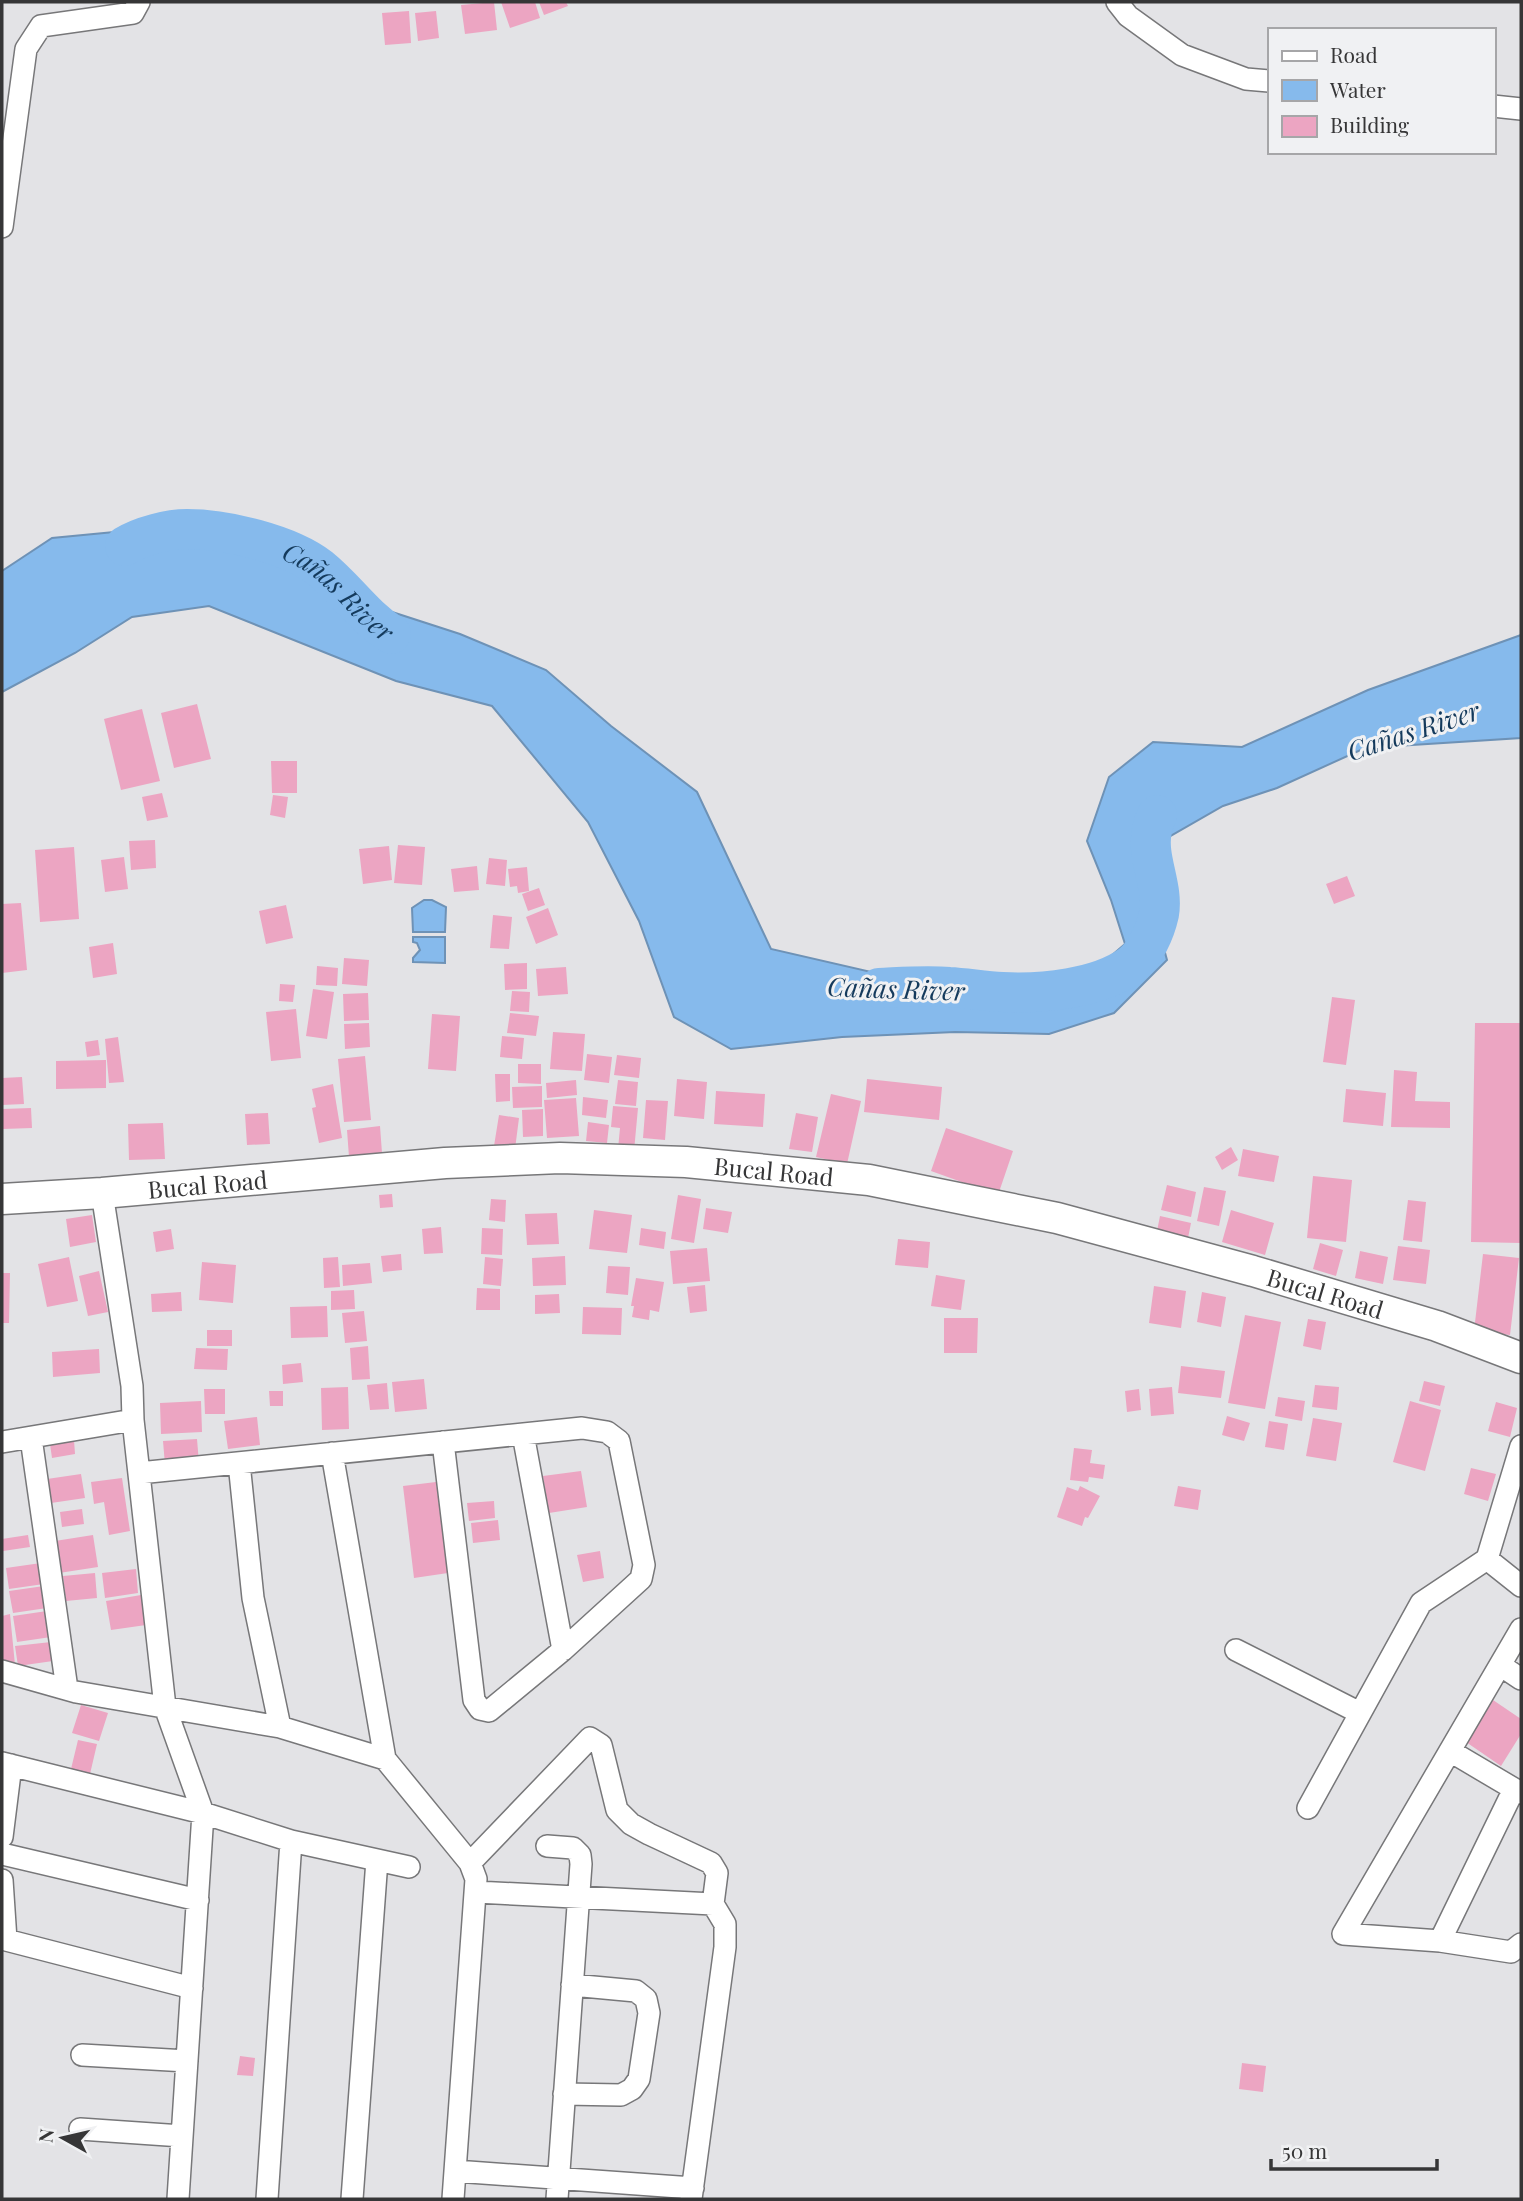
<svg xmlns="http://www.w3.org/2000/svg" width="1523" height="2201" font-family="'Playfair Display',serif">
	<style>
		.water { fill: #86baec; stroke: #6e92b6; stroke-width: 2 }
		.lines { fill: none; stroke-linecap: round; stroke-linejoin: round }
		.river { stroke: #86baec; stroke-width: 40 }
		.building { fill: #eca5c2 }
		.street-casing { stroke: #777779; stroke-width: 24 }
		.secondary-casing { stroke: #777779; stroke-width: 33 }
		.street { stroke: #fff; stroke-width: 21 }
		.secondary { stroke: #fff; stroke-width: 30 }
		.labels { text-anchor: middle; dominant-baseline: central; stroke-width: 6; stroke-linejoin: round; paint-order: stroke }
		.street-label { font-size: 24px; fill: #363637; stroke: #f0f1f3 }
		.water-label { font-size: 26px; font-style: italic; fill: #143a5c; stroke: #f0f1f3 }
	</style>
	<rect width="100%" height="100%" fill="#e3e3e6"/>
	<path class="water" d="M156 528 225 536 291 556 349 598 460 634 546 670 611 726 697 792 771 949 1010 1004 1097 968 1125 944 1111 900 1087 841 1109 777 1153 742 1242 747 1368 690 1521 635V738L1365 748 1277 788 1223 806 1162 841 1149 894 1167 960 1114 1013 1049 1034 955 1032 842 1037 731 1049 674 1017 639 921 588 822 492 706 396 681 209 606 132 617 75 653 2 692V571L52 538Z
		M424 900H432L446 907 445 932H413L412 908Z
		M413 937H445V963L413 962V958L420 950 417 943 413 942Z"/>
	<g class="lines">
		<g class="river">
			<path id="s1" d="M125 546C141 536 169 529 187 529 226 529 289 544 320 568 346 589 363 616 391 634"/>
			<path d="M879 988C902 987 926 985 949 987 966 988 984 991 1002 992 1041 994 1098 989 1131 965 1145 954 1155 932 1159 914 1164 886 1146 858 1152 830 1153 825 1155 819 1157 815"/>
		</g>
	</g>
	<path class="building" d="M494 2 497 30 465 34 461 5Z
		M501 2H535L540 18 510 28Z
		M539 2H566L568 6 544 15Z
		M409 11 411 43 385 45 382 13Z
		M436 11 439 38 418 41 415 13Z
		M197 704 211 759 174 768 161 713Z
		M142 709 160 781 121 790 104 719Z
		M271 761H297V793H272Z
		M162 793 168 817 147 821 142 797Z
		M273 795 288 797 285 818 270 815Z
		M155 840 156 868 131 870 129 841Z
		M398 845 425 847 422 885 394 883Z
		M389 846 392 880 363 884 359 849Z
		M74 847 79 919 40 922 35 850Z
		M124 857 128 889 105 892 101 860Z
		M489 858 507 860 505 886 486 884Z
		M477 866 479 890 454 892 451 869Z
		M527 867 529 891 518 893 517 886 510 887 508 869Z
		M1347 876 1355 896 1334 904 1326 884Z
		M539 888 545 905 528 911 522 894Z
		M21 903 27 970 2 973V904Z
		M286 905 293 938 266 944 259 911Z
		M548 908 558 935 536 944 526 917Z
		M493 915 512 917 509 949 490 948Z
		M113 943 117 974 93 978 89 947Z
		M344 958 369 960 367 986 342 984Z
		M527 963V989L505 990 504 964Z
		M317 966 338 968 337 986 316 985Z
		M566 967 568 994 538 996 536 969Z
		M280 984 295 985 293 1002 279 1001Z
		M313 989 334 992 327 1039 306 1036Z
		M512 991 530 992 529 1012 510 1011Z
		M368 993 369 1020 344 1021 343 994Z
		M1332 997 1355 1000 1346 1065 1323 1062Z
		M296 1009 301 1058 271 1061 266 1012Z
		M510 1013 539 1016 536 1036 507 1033Z
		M432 1014 460 1016 456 1071 428 1069Z
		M369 1023 370 1047 345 1049 344 1024Z
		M1475 1023H1521V1243L1471 1242Z
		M553 1032 585 1034 582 1071 550 1069Z
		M502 1036 524 1038 522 1059 500 1057Z
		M118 1037 124 1082 109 1083 105 1039Z
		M98 1040 100 1055 87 1057 85 1042Z
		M587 1054 612 1057 609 1083 584 1080Z
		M617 1055 641 1058 639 1078 614 1075Z
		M365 1056 371 1120 344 1122 338 1059Z
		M106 1060V1088L56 1089V1061Z
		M518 1064H541V1084L518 1083Z
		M1394 1070 1417 1072 1415 1101 1450 1102V1128L1391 1127Z
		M495 1074H510V1101L496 1102Z
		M22 1077 24 1104 2 1105V1078Z
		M677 1079 707 1082 704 1119 674 1116Z
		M867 1079 942 1087 939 1120 864 1112Z
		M576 1080 577 1095 547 1098 546 1083Z
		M618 1080 638 1082 636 1106 615 1104Z
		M333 1084 342 1138 319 1143 312 1108 316 1107 312 1089Z
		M542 1086V1107L513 1108 512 1087Z
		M1346 1089 1386 1093 1383 1126 1343 1122Z
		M716 1091 765 1094 763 1127 714 1124Z
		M831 1094 861 1101 847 1164 816 1157Z
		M583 1097 608 1100 606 1118 582 1115Z
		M576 1098 579 1136 547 1138 544 1100Z
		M646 1100 668 1101 665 1140 643 1138Z
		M613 1106 638 1108 634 1151 618 1149 620 1128 611 1127Z
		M31 1108 32 1128 3 1129 2 1109Z
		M543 1109V1136L523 1137 522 1110Z
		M268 1113 270 1144 247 1145 245 1114Z
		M796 1113 818 1117 812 1152 789 1149Z
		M499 1115 519 1118 515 1149 494 1146Z
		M588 1122 609 1125 607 1143 586 1141Z
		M163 1123 165 1159 129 1160 128 1124Z
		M380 1126 382 1153 349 1157 347 1130Z
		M946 1128 1013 1151 998 1195 931 1171Z
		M1231 1147 1238 1160 1222 1170 1215 1157Z
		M1243 1149 1279 1156 1274 1182 1238 1176Z
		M1313 1176 1352 1180 1346 1242 1307 1238Z
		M1167 1185 1196 1192 1191 1217 1161 1210Z
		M1204 1187 1226 1191 1219 1226 1197 1221Z
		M392 1194 393 1207 380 1208 379 1195Z
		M678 1195 701 1199 694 1243 671 1239Z
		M491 1199 506 1200 505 1222 489 1220Z
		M1408 1200 1426 1202 1422 1242 1403 1240Z
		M706 1208 732 1212 728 1233 703 1229Z
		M594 1210 632 1215 627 1253 589 1249Z
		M1231 1210 1274 1223 1265 1255 1222 1242Z
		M557 1213 559 1244 527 1245 525 1214Z
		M92 1215 96 1242 70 1247 66 1219Z
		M1160 1216 1191 1223 1187 1243 1156 1236Z
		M441 1227 443 1253 424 1254 422 1229Z
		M482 1228 503 1229 502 1255 481 1254Z
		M641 1228 666 1232 664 1249 639 1245Z
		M171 1229 174 1249 156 1252 153 1232Z
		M898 1239 930 1242 928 1268 895 1265Z
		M1320 1243 1343 1250 1336 1276 1313 1269Z
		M1398 1246 1430 1250 1426 1284 1393 1280Z
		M707 1248 710 1281 673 1284 670 1251Z
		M1360 1251 1388 1257 1383 1284 1355 1278Z
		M401 1254 402 1270 383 1272 381 1256Z
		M1483 1254 1519 1258 1510 1335 1474 1331Z
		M565 1256 566 1285 533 1286 532 1258Z
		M69 1257 78 1301 47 1307 38 1264Z
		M338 1257 340 1287 324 1288 323 1258Z
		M485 1257 503 1259 501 1286 483 1284Z
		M202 1262 236 1265 233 1303 199 1300Z
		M370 1263 372 1283 343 1286 342 1265Z
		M608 1266 630 1267 628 1295 606 1293Z
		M99 1271 108 1312 88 1316 79 1276Z
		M2 1273H10L9 1323H2Z
		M936 1275 965 1280 961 1310 931 1306Z
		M636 1278 664 1282 659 1312 650 1310 649 1320 632 1317 634 1306H631Z
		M705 1285 707 1311 690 1313 687 1287Z
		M1154 1286 1186 1291 1181 1328 1149 1323Z
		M477 1288 500 1289V1310H476Z
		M354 1290 355 1309 331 1310V1291Z
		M181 1292 182 1311 152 1312 151 1294Z
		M1202 1292 1226 1297 1221 1327 1197 1322Z
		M559 1294 560 1313 535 1314V1295Z
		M327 1306 328 1337 291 1338 290 1307Z
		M583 1307 622 1308 621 1335 582 1334Z
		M364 1311 367 1341 345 1343 342 1313Z
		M1245 1315 1281 1322 1265 1409 1228 1403Z
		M944 1318H978L977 1353H944Z
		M1308 1319 1326 1322 1321 1350 1303 1346Z
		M207 1330H232V1346H207Z
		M368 1346 370 1379 352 1380 350 1348Z
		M196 1348 228 1349 227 1370 194 1369Z
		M99 1349 100 1373 53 1377 52 1352Z
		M301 1363 303 1382 283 1384 282 1365Z
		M1181 1366 1225 1371 1221 1398 1178 1393Z
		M424 1379 427 1409 395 1412 392 1382Z
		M1424 1381 1445 1386 1440 1406 1419 1401Z
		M387 1383 389 1409 370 1410 367 1385Z
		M1315 1385 1339 1387 1337 1410 1312 1407Z
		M348 1387 349 1429 322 1430 321 1388Z
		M1172 1387 1174 1414 1151 1416 1149 1389Z
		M204 1389H225V1414H205Z
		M1139 1389 1141 1410 1127 1412 1125 1391Z
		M269 1391H283V1406H270Z
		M1278 1397 1305 1401 1302 1421 1275 1416Z
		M201 1401 202 1432 161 1434 160 1403Z
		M1410 1401 1441 1410 1425 1471 1393 1462Z
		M1496 1402 1517 1408 1510 1437 1488 1431Z
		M1227 1416 1250 1423 1244 1441 1222 1435Z
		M257 1417 260 1445 228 1449 224 1421Z
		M1313 1418 1342 1423 1336 1461 1306 1456Z
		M1269 1421 1288 1424 1284 1450 1265 1447Z
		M197 1439 199 1463 165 1465 163 1441Z
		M74 1440 75 1454 52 1458 50 1444Z
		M1074 1448 1092 1450 1090 1463 1105 1465 1103 1479 1089 1477 1088 1482 1070 1480Z
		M1471 1468 1496 1474 1488 1501 1464 1494Z
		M581 1471 587 1507 549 1513 543 1476Z
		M81 1474 85 1498 51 1503 47 1479Z
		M122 1478 130 1531 109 1535 104 1502 94 1504 91 1482Z
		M436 1482 448 1573 414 1578 403 1486Z
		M1080 1486 1100 1496 1088 1518 1085 1517 1082 1526 1057 1517 1067 1487 1078 1491Z
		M1178 1486 1201 1490 1198 1510 1174 1506Z
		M494 1501 495 1518 469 1521 467 1503Z
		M82 1509 84 1524 62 1527 60 1512Z
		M498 1520 500 1540 473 1543 471 1523Z
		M28 1535 30 1547 3 1551 2 1539Z
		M93 1535 98 1567 59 1573 55 1541Z
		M600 1551 604 1578 583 1582 577 1555Z
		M41 1563 44 1584 9 1589 6 1568Z
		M136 1569 138 1593 105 1598 102 1573Z
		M95 1573 97 1598 66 1601 63 1576Z
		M44 1586 47 1608 13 1613 9 1591Z
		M141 1595 146 1625 111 1630 106 1601Z
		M47 1611 51 1637 17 1642 13 1616Z
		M10 1614 15 1665 2 1663V1616Z
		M51 1642 53 1661 18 1666 15 1646Z
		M1493 1700 1521 1719V1734L1501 1766 1466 1742Z
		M81 1705 108 1713 99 1741 72 1733Z
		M78 1740 97 1744 90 1774 71 1769Z
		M240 2056 255 2058 253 2076 237 2075Z
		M1242 2063 1266 2066 1263 2092 1239 2089Z"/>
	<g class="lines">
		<g class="street-casing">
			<path id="street" d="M1117 2 1128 16 1182 55 1246 79 1269 81
				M1493 106 1521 109
				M2 227 26 49 41 26 133 13 139 2
				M102 1193 132 1386 133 1420 165 1707 203 1813 178 2199
				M523 1434 563 1650
				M31 1438 67 1689
				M2 1442 133 1420
				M332 1453 385 1759
				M239 1463 253 1598 280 1727
				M139 1473 582 1428 607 1432 619 1441 644 1565 641 1579 563 1650 489 1711 480 1709 474 1700 443 1442
				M1487 1559 1521 1586
				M1236 1650 1360 1713
				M1500 1665 1521 1679
				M2 1671 76 1692 280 1727 385 1759 470 1863 476 1879 453 2199
				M1450 1751 1521 1793
				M2 1763 203 1813 291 1841 409 1867
				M1514 1789 1440 1941 1511 1952 1521 1944
				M1308 1808 1421 1603 1487 1559 1521 1446
				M2 1837 11 1765
				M547 1846 573 1848 580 1855 581 1864 557 2199
				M2 1854 198 1900
				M470 1863 590 1738 601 1745 617 1810 631 1824 649 1834 711 1863 717 1873 713 1904
				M2 1880 6 1940 192 1988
				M476 1892 713 1904 725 1924V1947L691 2199
				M1440 1941 1343 1934 1521 1629
				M82 2055 187 2061
				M564 2094 621 2095 632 2089 639 2079 649 2013 646 1999 636 1991 572 1985
				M80 2129 182 2136
				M455 2171 693 2188
				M267 2199 291 1841
				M352 2199 377 1860"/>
		</g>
		<g class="secondary-casing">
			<g id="secondary">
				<path id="s2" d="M2 1199 102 1193 445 1163 560 1158 686 1162 869 1180 1057 1218 1253 1271 1437 1326 1521 1358"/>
			</g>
		</g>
		<use href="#street" class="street"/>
		<use href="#secondary" class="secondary"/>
	</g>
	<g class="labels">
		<g class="street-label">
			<text stroke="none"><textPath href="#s2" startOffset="774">Bucal Road</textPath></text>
			<text stroke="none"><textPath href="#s2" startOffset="206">Bucal Road</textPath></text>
			<text stroke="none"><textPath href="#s2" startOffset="1340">Bucal Road</textPath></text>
		</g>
		<g class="water-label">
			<text stroke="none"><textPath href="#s1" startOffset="234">Cañas River</textPath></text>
			<text transform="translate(1413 730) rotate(-18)">Cañas River</text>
			<text transform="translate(896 988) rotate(2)">Cañas River</text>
		</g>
	</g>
	<rect width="1523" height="2201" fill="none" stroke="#363637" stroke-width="7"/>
	<rect x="1268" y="28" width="228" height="126" fill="#f0f1f3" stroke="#a6a6a8" stroke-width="2"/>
	<rect x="1282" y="51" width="35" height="10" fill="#ffffff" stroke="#a6a6a8" stroke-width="2"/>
	<text x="1330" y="63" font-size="21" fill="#363637">Road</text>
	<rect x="1282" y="80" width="35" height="21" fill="#86baec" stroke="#a6a6a8" stroke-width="2"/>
	<text x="1330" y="98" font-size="21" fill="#363637">Water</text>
	<rect x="1282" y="116" width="35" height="21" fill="#eca5c2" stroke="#a6a6a8" stroke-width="2"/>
	<text x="1330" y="133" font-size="21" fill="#363637">Building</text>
	<g transform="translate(63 2138) rotate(278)" stroke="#f0f1f3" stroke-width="5" paint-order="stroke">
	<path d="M0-5L12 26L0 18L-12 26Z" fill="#363637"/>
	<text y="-10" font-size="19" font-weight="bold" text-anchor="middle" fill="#363637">N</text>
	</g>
	<path d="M1271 2159v10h166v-10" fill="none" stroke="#363637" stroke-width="3.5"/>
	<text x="1282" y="2159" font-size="21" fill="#363637" stroke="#f0f1f3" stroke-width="5" paint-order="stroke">50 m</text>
</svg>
